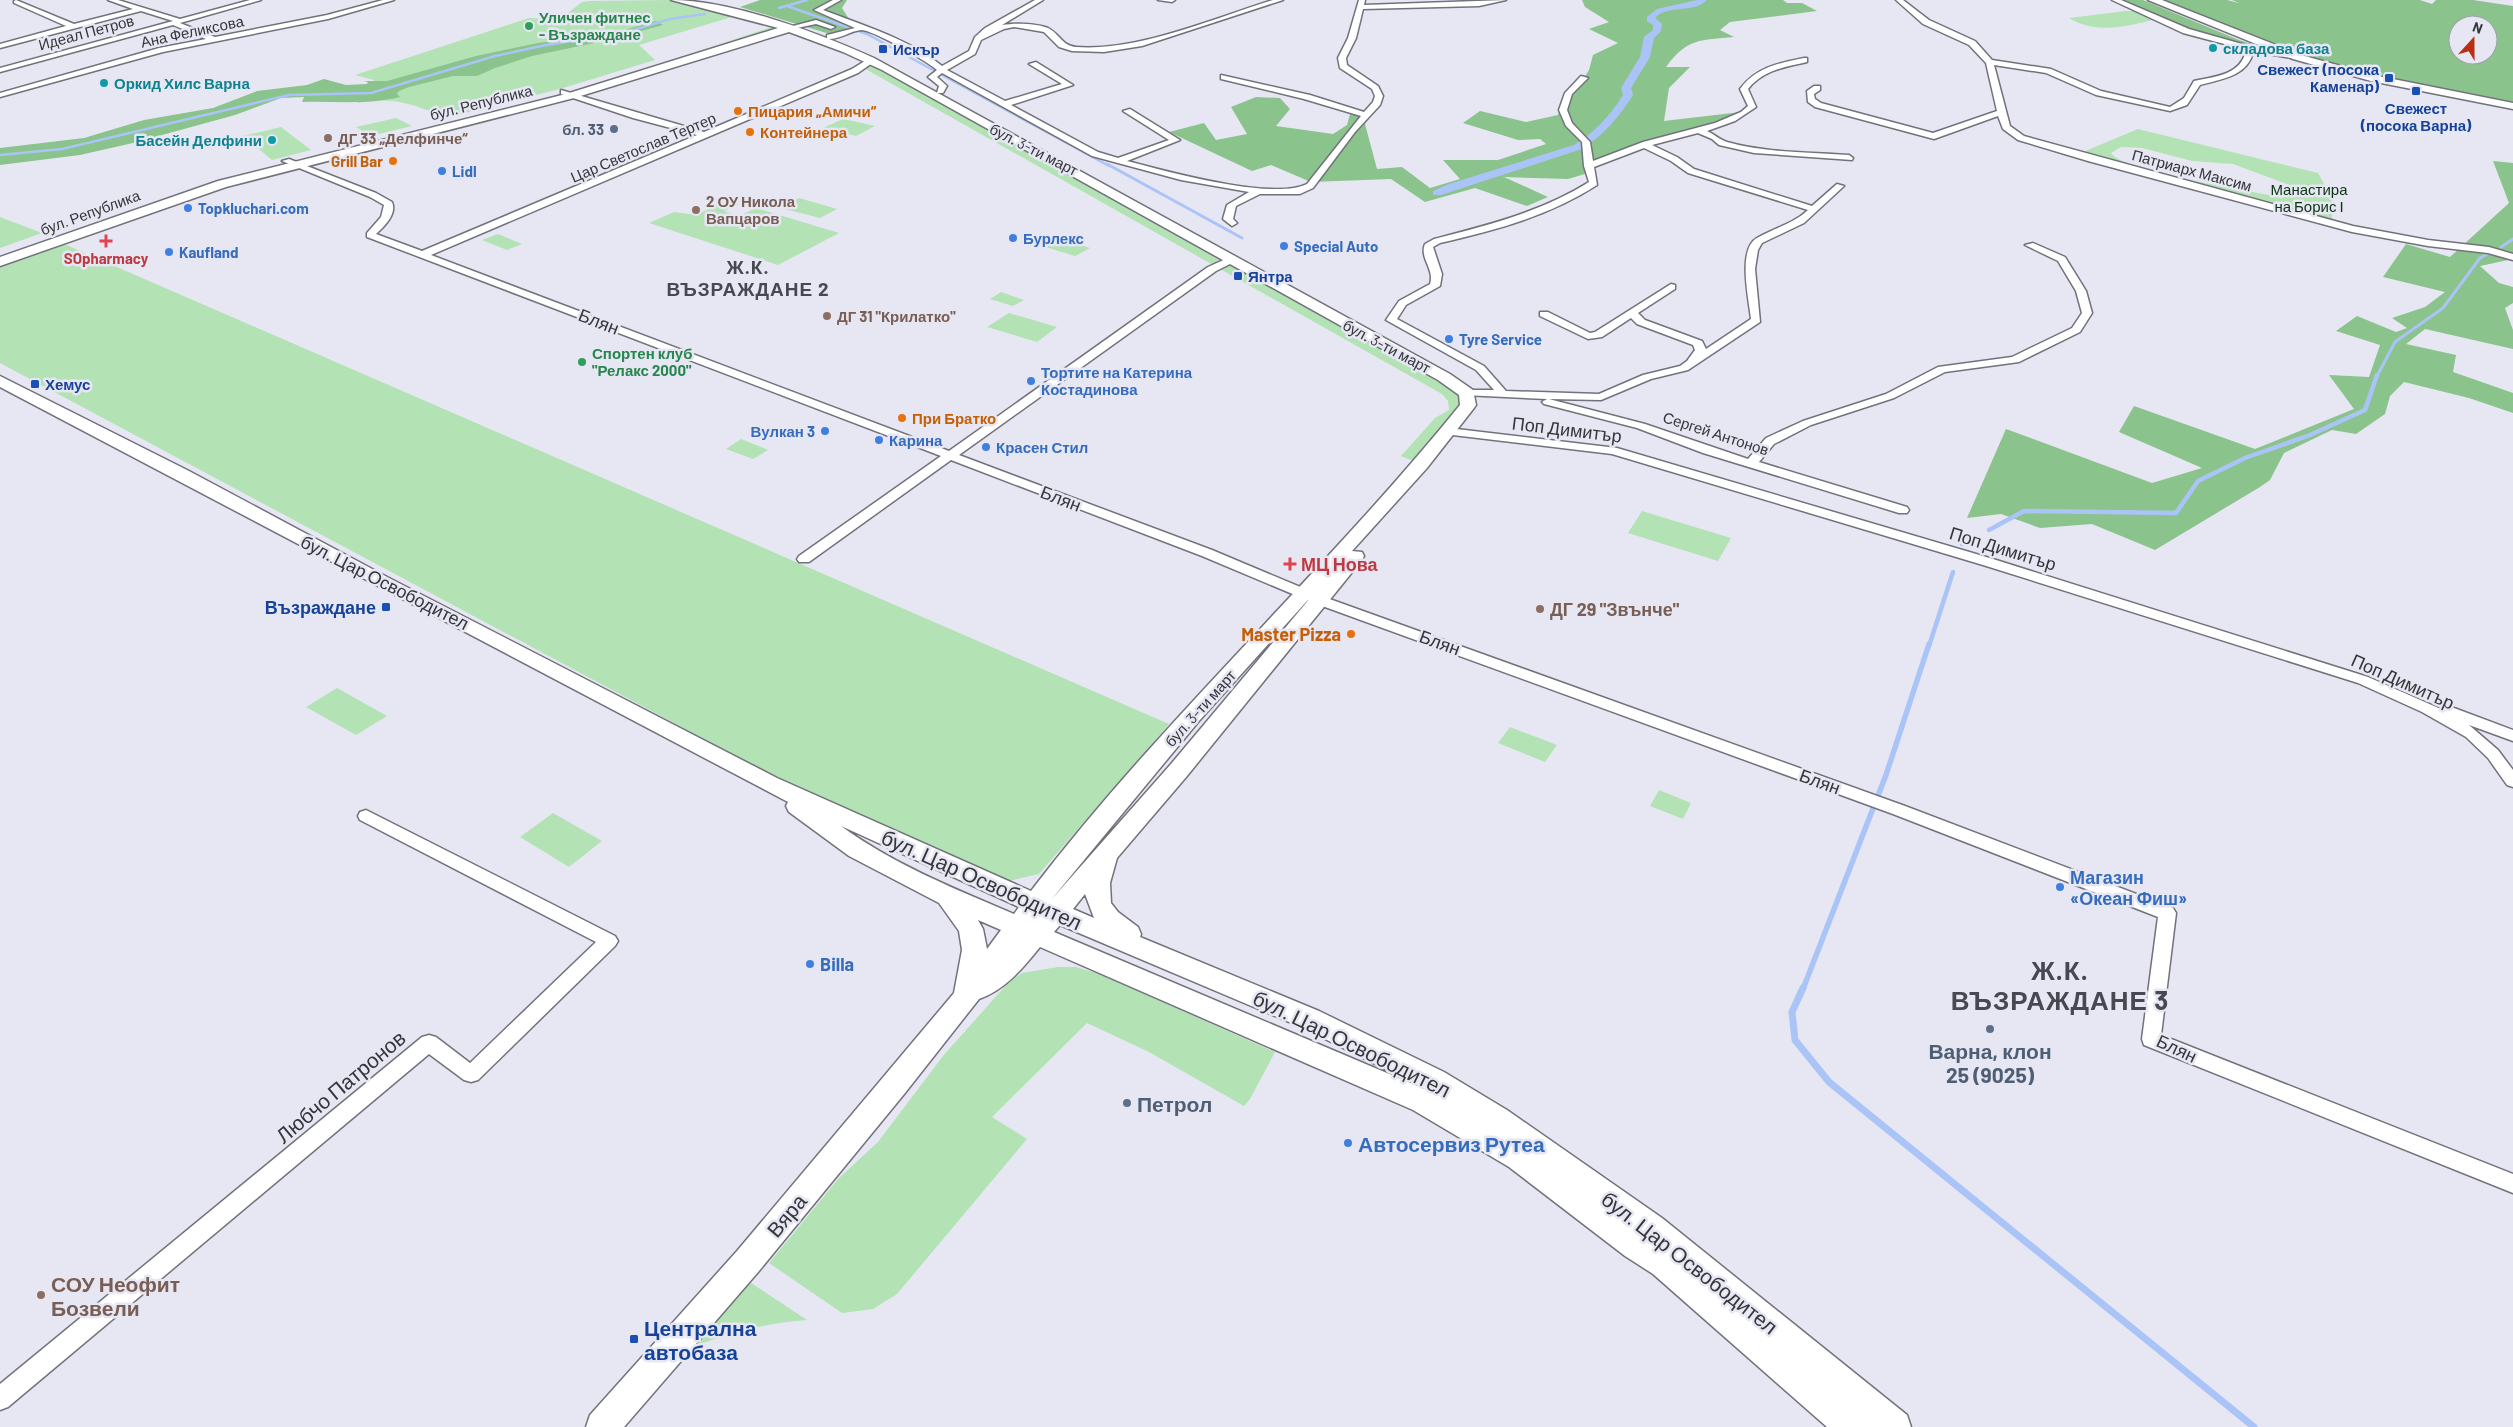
<svg xmlns="http://www.w3.org/2000/svg" width="2513" height="1427" font-family="Barlow,sans-serif">
	<style>
		.green { fill: #b3e2b4; fill-rule: evenodd }
		.forest { fill: #8bc38c; fill-rule: evenodd }
		.lines { fill: none; stroke-linecap: round; stroke-linejoin: round }
		.stream-far4 { stroke: #abc4f7; stroke-width: 2.5 }
		.stream-far3 { stroke: #abc4f7; stroke-width: 3 }
		.stream-far2 { stroke: #abc4f7; stroke-width: 4.5 }
		.stream-far1 { stroke: #abc4f7; stroke-width: 5.5 }
		.stream { stroke: #abc4f7; stroke-width: 7 }
		.canal { fill: #abc4f7; fill-rule: evenodd }
		.street-casing { stroke: #72727c; stroke-width: 3 }
		.secondary-casing { stroke: #72727c; stroke-width: 3 }
		.street { fill: #fff; fill-rule: evenodd }
		.secondary { fill: #fff; fill-rule: evenodd }
		.leisure-dot { fill: #2e9e5b; stroke: #e6e7f3; stroke-width: 2 }
		.culture-dot { fill: #0f9aa8; stroke: #e6e7f3; stroke-width: 2 }
		.transit-dot { fill: #1a4fb4; stroke: #e6e7f3; stroke-width: 2 }
		.food-dot { fill: #e8710a; stroke: #e6e7f3; stroke-width: 2 }
		.service-dot { fill: #5c6f8a; stroke: #e6e7f3; stroke-width: 2 }
		.education-dot { fill: #8d6e63; stroke: #e6e7f3; stroke-width: 2 }
		.shop-dot { fill: #3f7fe0; stroke: #e6e7f3; stroke-width: 2 }
		.health-dot { fill: #e0444e; stroke: #e6e7f3; stroke-width: 2 }
		.labels { text-anchor: middle; dominant-baseline: central; stroke-width: 5; stroke-linejoin: round; paint-order: stroke }
		.far-leisure-label { font-size: 15px; font-weight: bold; fill: #27864d; stroke: #e6e7f3; text-anchor: start }
		.far-street-label { font-size: 15px; fill: #35363a; stroke: #e6e7f3 }
		.far-culture-label { font-size: 15px; font-weight: bold; fill: #0d838f; stroke: #e6e7f3; text-anchor: start }
		.far-transit-label { font-size: 15px; font-weight: bold; fill: #164399; stroke: #e6e7f3; text-anchor: start }
		.far-food-label { font-size: 15px; font-weight: bold; fill: #c56008; stroke: #e6e7f3; text-anchor: start }
		.far-service-label { font-size: 15px; font-weight: bold; fill: #4e5e75; stroke: #e6e7f3; text-anchor: end }
		.far-education-label { font-size: 15px; font-weight: bold; fill: #785e54; stroke: #e6e7f3; text-anchor: start }
		.far-shop-label { font-size: 15px; font-weight: bold; fill: #366cbe; stroke: #e6e7f3; text-anchor: start }
		.far-park-label { font-size: 15px; fill: #0b3410; stroke: #e6e7f3 }
		.far-health-label { font-size: 15px; font-weight: bold; fill: #be3a42; stroke: #e6e7f3 }
		.street-label { font-size: 18px; fill: #35363a; stroke: #e6e7f3 }
		.health-label { font-size: 18px; font-weight: bold; fill: #be3a42; stroke: #e6e7f3; text-anchor: start }
		.transit-label { font-size: 18px; font-weight: bold; fill: #164399; stroke: #e6e7f3; text-anchor: end }
		.education-label { font-size: 18px; font-weight: bold; fill: #785e54; stroke: #e6e7f3; text-anchor: start }
		.food-label { font-size: 18px; font-weight: bold; fill: #c56008; stroke: #e6e7f3; text-anchor: end }
		.shop-label { font-size: 18px; font-weight: bold; fill: #366cbe; stroke: #e6e7f3; text-anchor: start }
		.far-district-label { font-size: 19px; font-weight: bold; letter-spacing: 1px; fill: #474851; stroke: #e6e7f3 }
		.near-street-label { font-size: 21px; fill: #35363a; stroke: #e6e7f3 }
		.near-service-label { font-size: 21px; font-weight: bold; fill: #4e5e75; stroke: #e6e7f3 }
		.near-shop-label { font-size: 21px; font-weight: bold; fill: #366cbe; stroke: #e6e7f3; text-anchor: start }
		.near-education-label { font-size: 21px; font-weight: bold; fill: #785e54; stroke: #e6e7f3; text-anchor: start }
		.near-transit-label { font-size: 21px; font-weight: bold; fill: #164399; stroke: #e6e7f3; text-anchor: start }
		.near-district-label { font-size: 26px; font-weight: bold; letter-spacing: 1px; fill: #474851; stroke: #e6e7f3 }
	</style>
	<rect width="100%" height="100%" fill="#e6e7f3"/>
	<path class="green" d="M668 0 738 15 639 45 655 60 563 88 458 115C441 118 425 108 408 104 391 99 374 100 357 103L374 80 355 75 529 18 559 20 582 2 590 1Z
		M2126 11H2139L2157 19C2128 26 2096 35 2069 18Z
		M772 27 782 31 627 79 650 67Z
		M871 61 1444 377 1469 399 1421 464 1401 456 1435 418 1449 410 1448 401 1442 394 862 67Z
		M396 118 412 126 370 136 356 127Z
		M843 119 875 126 856 136 823 128Z
		M281 127 311 150 272 160 243 136Z
		M2138 129 2318 173 2332 198V224L2078 154ZM2121 147 2142 148 2192 161 2233 164 2292 186V190L2283 198C2255 191 2122 172 2111 153Z
		M799 198 837 209 820 218 781 208Z
		M727 200 739 204 724 211 739 216 756 208 839 233 778 265 649 223 674 212 696 215Z
		M0 217 42 233 0 248Z
		M498 234 522 244 507 250 482 240Z
		M1054 237 1090 248 1075 256 1039 245Z
		M64 244 1169 724 1039 874 1009 881 790 785 0 363V267Z
		M1001 292 1024 300 1013 306 990 299Z
		M1009 313 1057 327 1037 342 987 327Z
		M741 439 768 450 753 459 726 449Z
		M1642 511 1731 538 1718 561 1628 533Z
		M337 688 387 716 356 735 306 707Z
		M1510 727 1557 745 1545 762 1498 743Z
		M1659 790 1691 803 1683 819 1650 806Z
		M553 813 602 841 569 867 520 837Z
		M1058 967H1076L1099 974 1275 1052 1250 1099 1244 1106 1149 1052 1087 1023 992 1117 1027 1139 897 1294 873 1309 842 1313 769 1263 839 1178 878 1142 943 1056 1008 983 1022 973Z
		M742 1277 807 1320C760 1323 716 1337 672 1355Z"/>
	<path class="forest" d="M760 0H847L842 8 849 19 851 30 833 35 740 7Z
		M1582 0H1783L1787 3H1802L1817 11 1730 22 1720 30 1734 37C1701 40 1687 38 1666 67H1690L1669 88 1664 121 1741 112 1731 120 1587 164 1585 174 1568 179 1504 177 1548 197 1527 206 1475 188 1425 202 1391 179 1311 182 1271 165 1252 171 1169 132 1204 123 1216 140 1247 134 1231 107 1256 97 1280 98 1290 109 1276 126 1333 134 1347 125 1350 114H1371L1365 124 1377 169 1402 167 1430 188 1460 179 1443 160H1498L1546 144 1540 139 1518 140 1463 123 1480 111 1526 122 1558 115 1562 99 1580 84 1589 70 1593 55 1618 43 1589 29 1609 22 1585 7Z
		M2112 0H2143L2239 40 2274 51 2275 54 2244 48 2223 38 2183 31Z
		M2158 0H2227L2239 3 2232 0H2420L2432 4 2436 0H2473L2513 6V104L2362 74 2301 56ZM2458 25H2488V55H2458Z
		M656 21 663 25 608 40 532 56 495 68 477 76H453L409 87 399 91 397 94 400 97C368 105 335 101 302 102L304 97 281 98 235 115 133 143 80 155 0 165V148L84 138 144 120 213 108 257 91 307 85 324 79 346 85 367 84 368 82 364 81H387L476 56 538 43 621 31Z
		M2493 161 2513 163V259L2480 266 2499 283 2513 287V303L2505 308 2513 330V349L2425 329 2406 344 2456 355 2453 372 2513 393V413L2469 398 2404 382 2390 396 2385 414 2356 434 2332 430 2284 453 2270 480 2260 487 2155 550 2092 524 2040 528 2001 514 1967 518 2006 429 2152 483 2202 468 2119 432 2134 406 2255 449 2354 409 2329 375 2369 377 2380 345 2336 331 2357 316 2396 332 2407 328 2392 318 2425 307 2445 292 2383 277 2406 244 2450 257 2509 203Z"/>
	<g class="lines">
		<path class="stream-far4" d="M787 6 867 34 1109 166
			M779 8 807 0
			M0 155 62 149 289 95 371 93 495 56 546 45 623 33 670 19 705 14"/>
		<path class="stream-far3" d="M1107 164 1242 238
			M2501 247 2513 239
			M2377 376 2395 342 2443 308 2480 258 2489 253"/>
		<path class="stream-far2" d="M1989 530 2024 511 2176 513 2198 481 2245 458 2310 435 2365 410 2377 375
			M1962 544 1974 538
			M1929 646 1953 572"/>
		<path class="stream-far1" d="M1803 989 1886 775 1929 644"/>
		<path class="stream" d="M1803 988 1792 1012 1795 1040 1829 1082 2254 1427"/>
		<path class="canal" d="M1697 0H1707C1693 14 1668 4 1655 18L1662 24 1661 31 1654 38 1650 57 1631 88 1633 95C1619 117 1604 135 1582 149L1441 195H1433V191L1449 184 1574 145C1595 132 1610 116 1623 95L1621 88 1640 57 1644 37 1653 30V25L1647 21V17L1657 9Z"/>
		<g class="street-casing">
			<path id="street" d="M16 0 74 24 133 9 108 0H118L180 19 250 0H261L180 23 215 37 327 15 383 0H394L328 19 163 52 0 97V93L159 48 206 39 173 25 0 72V68L173 21 141 11 0 48V44L66 26 14 3V1Z
				M833 0H841L823 10C862 25 909 39 942 66L969 51 975 37 985 28 1035 0H1043L1002 25C1015 23 1035 23 1048 28 1059 33 1062 46 1076 47 1136 52 1215 18 1273 0H1283L1142 46 1104 52 1072 51 1059 47 1044 32 1014 27 1004 29 981 40 975 54 947 70 1005 101 1062 84 1029 64 1036 62 1073 85 1011 105 1098 152 1118 158 1169 140 1123 111 1130 109 1180 140 1127 161C1166 171 1272 201 1307 184L1361 116 1304 99 1221 79V75L1310 95 1364 112 1373 102 1375 96 1372 89 1340 68 1338 58 1348 38 1359 0H1365L1364 5 1506 0 1479 6 1363 9 1356 38 1346 58 1347 65 1378 86 1383 96 1380 105 1355 132 1313 188 1300 194H1260L1236 206 1233 219 1237 223 1232 226 1223 219 1227 205 1249 192 1181 180 1092 156 942 73 937 77 947 86 943 93H937L939 86 928 77 937 70C927 61 873 30 861 30 850 31 839 40 827 39V35L855 28 814 10Z
				M1158 0H1175L1172 2Z
				M1896 0H1903L1929 20 1975 41 1992 60 2051 69 2101 91 2170 107 2184 98 2194 81C2213 77 2239 75 2245 54L2232 46 2183 33 2112 0H2121L2189 29 2263 50 2300 55V59H2297L2251 51 2253 53C2246 77 2221 79 2200 85L2187 105 2170 111 2096 95 2046 73 1994 65 2010 126 2024 136 2353 226 2428 240 2489 247 2513 254V260L2488 253 2428 246 2352 232 2088 161 2018 140 2003 129 1998 116 1934 139 1815 107 1808 102 1807 91 1814 86H1820V90L1814 94 1815 99 1821 103 1933 133 1997 111 1986 63 1969 45 1923 24Z
				M816 20 835 27 831 29 816 24 797 28 793 26Z
				M1804 58H1807V62C1785 67 1763 70 1748 89L1756 107 1735 121 1707 131C1714 134 1720 140 1727 142 1766 153 1809 152 1849 155L1853 158 1852 160 1754 153 1719 145 1712 139 1698 133 1652 145 1677 157 1694 169 1812 206 1837 184 1844 186 1804 223 1762 243 1758 250 1755 269 1760 322 1688 370 1651 379 1601 400 1549 399 1645 424 1748 459 1766 438 1803 421 1886 394 1938 367 2012 357 2072 328 2082 313 2076 291 2058 261 2025 245 2033 243 2065 257 2086 291 2092 313 2080 332 2019 362 1945 372 1894 398 1811 425 1774 444 1759 462 1907 507 1909 510 1907 513H1899L1703 453 1637 428 1544 404 1542 402 1547 399 1463 395V391L1467 390H1494L1476 370 1386 320 1399 301 1430 284C1435 269 1419 258 1425 244L1434 239C1488 225 1541 212 1589 182L1584 166 1582 142 1566 126 1559 110 1565 93 1581 76 1588 78 1572 94 1567 110 1572 123 1590 142 1593 161 1643 142 1715 123 1741 112 1748 106 1740 89C1756 67 1779 63 1804 58ZM1644 148 1671 161 1688 173 1808 210C1793 224 1774 228 1757 238 1737 249 1749 300 1751 319L1706 349 1702 341 1645 320 1638 313 1675 289V285L1671 284 1595 332 1590 333 1548 312H1540V316L1588 339 1602 337 1631 318 1637 324 1693 345 1695 350 1687 361 1680 366 1643 375 1599 394 1506 391 1484 366 1397 319 1406 305 1440 286 1442 274 1433 247 1440 243C1496 230 1549 216 1597 185L1594 167Z
				M868 59 875 61 858 73 431 255 949 451 1208 267 1228 258H1234V262L1216 271 959 455 1212 550 1324 597 1905 806 2173 908 2176 913 2161 1035 2513 1174V1193L2144 1045 2142 1039 2158 917 1893 814 1314 603 1202 556 951 460 809 562H799L797 559 799 556 941 456 367 237V233L381 217 384 205 370 197 282 161 289 159 376 193 392 202C397 214 385 226 376 234L422 251 697 135 633 118 561 94V90L704 132 852 69Z
				M1448 428 1617 448 1993 559 2368 677 2443 710 2449 707 2454 708 2513 730V741L2469 725 2498 750 2513 770V787L2507 785 2488 758 2466 737 2422 712 2358 683 1983 565 1612 454 1444 434 1442 432Z
				M366 810 615 936 618 941 615 946 478 1080 471 1082 464 1080 429 1054 8 1407 0 1410V1384L422 1037 429 1035 436 1037 470 1063 596 942 360 820 358 816 360 812Z"/>
		</g>
		<g class="secondary-casing">
			<path id="secondary" d="M671 0C732 0 818 33 874 58L1450 374 1473 390 1476 405 1474 408 1427 468 1352 551 1362 552 1364 556 1362 560 1187 776 1117 858 1110 883 1111 903 1118 912 1138 927 1141 934 1140 937 1319 1011 1444 1072 1507 1110 1662 1218 1907 1415 1911 1427H1827L1653 1274 1625 1256 1509 1167 1413 1110 1040 947C1023 968 1005 990 979 999L905 1093 759 1271 624 1427H586L590 1415 737 1251 954 993 962 950 959 931 939 903 849 856 789 812 786 806 788 802 0 387V376L189 471 389 578 777 778 1031 891C1162 719 1324 573 1460 405L1459 395 1438 380 882 70 843 52 789 32 574 98 226 187 0 266V257L218 181 566 94 778 28ZM1316 591 1171 764 1051 900 1199 721ZM841 826 1019 907 1014 914C955 889 893 864 841 826ZM1085 894 1094 918 1073 909ZM978 920 1001 930 987 949 983 929ZM1060 925 1301 1027 1427 1090 1054 932Z
				M2148 0H2162L2301 55 2373 75 2513 103V109L2371 81 2293 59Z"/>
		</g>
		<use href="#street" class="street"/>
		<use href="#secondary" class="secondary"/>
	</g>
	<g class="leisure-dot">
		<circle cx="529" cy="26" r="5"/>
		<circle cx="582" cy="362" r="5"/>
	</g>
	<g class="culture-dot">
		<circle cx="2213" cy="48" r="5"/>
		<circle cx="104" cy="83" r="5"/>
		<circle cx="272" cy="140" r="5"/>
	</g>
	<g class="transit-dot">
		<rect x="878" y="44" width="10" height="10" rx="2.5"/>
		<rect x="2384" y="73" width="10" height="10" rx="2.5"/>
		<rect x="2411" y="86" width="10" height="10" rx="2.5"/>
		<rect x="1233" y="271" width="10" height="10" rx="2.5"/>
		<rect x="30" y="379" width="10" height="10" rx="2.5"/>
		<rect x="381" y="602" width="10" height="10" rx="2.5"/>
		<rect x="629" y="1334" width="10" height="10" rx="2.5"/>
	</g>
	<g class="food-dot">
		<circle cx="738" cy="111" r="5"/>
		<circle cx="750" cy="132" r="5"/>
		<circle cx="393" cy="161" r="5"/>
		<circle cx="902" cy="418" r="5"/>
		<circle cx="1351" cy="634" r="5"/>
	</g>
	<g class="service-dot">
		<circle cx="614" cy="129" r="5"/>
		<circle cx="1990" cy="1029" r="5"/>
		<circle cx="1127" cy="1103" r="5"/>
	</g>
	<g class="education-dot">
		<circle cx="328" cy="138" r="5"/>
		<circle cx="696" cy="210" r="5"/>
		<circle cx="827" cy="316" r="5"/>
		<circle cx="1540" cy="609" r="5"/>
		<circle cx="41" cy="1295" r="5"/>
	</g>
	<g class="shop-dot">
		<circle cx="442" cy="171" r="5"/>
		<circle cx="188" cy="208" r="5"/>
		<circle cx="1013" cy="238" r="5"/>
		<circle cx="1284" cy="246" r="5"/>
		<circle cx="169" cy="252" r="5"/>
		<circle cx="1449" cy="339" r="5"/>
		<circle cx="1031" cy="381" r="5"/>
		<circle cx="825" cy="431" r="5"/>
		<circle cx="879" cy="440" r="5"/>
		<circle cx="986" cy="447" r="5"/>
		<circle cx="2060" cy="887" r="5"/>
		<circle cx="810" cy="964" r="5"/>
		<circle cx="1348" cy="1143" r="5"/>
	</g>
	<g class="health-dot">
		<path d="M103.5 233.5h5v5h5v5h-5v5h-5v-5h-5v-5h5z"/>
		<path d="M1287.5 556.5h5v5h5v5h-5v5h-5v-5h-5v-5h5z"/>
	</g>
	<g class="labels">
		<g class="far-leisure-label">
			<text x="539" y="17">Уличен фитнес<tspan x="539" dy="17">- Възраждане</tspan></text>
			<text x="592" y="353">Спортен клуб<tspan x="592" dy="17">"Релакс 2000"</tspan></text>
		</g>
		<g class="far-street-label">
			<text transform="translate(192 31) rotate(-12)">Ана Феликсова</text>
			<text transform="translate(86 32) rotate(-15)">Идеал Петров</text>
			<text transform="translate(481 102) rotate(-14)">бул. Република</text>
			<text transform="translate(643 147) rotate(-23)">Цар Светослав Тертер</text>
			<text transform="translate(1034 149) rotate(27)">бул. 3-ти март</text>
			<text transform="translate(2192 170) rotate(15)">Патриарх Максим</text>
			<text transform="translate(90 212) rotate(-20)">бул. Република</text>
			<text transform="translate(1387 346) rotate(28)">бул. 3-ти март</text>
			<text transform="translate(1716 433) rotate(18)">Сергей Антонов</text>
			<text transform="translate(1200 708) rotate(-48)">бул. 3-ти март</text>
		</g>
		<g class="far-culture-label">
			<text x="2223" y="48">складова база</text>
			<text x="114" y="83">Оркид Хилс Варна</text>
			<text x="262" y="140" text-anchor="end">Басейн Делфини</text>
		</g>
		<g class="far-transit-label">
			<text x="893" y="49">Искър</text>
			<text x="2379" y="69" text-anchor="end">Свежест (посока<tspan x="2379" dy="17">Каменар)</tspan></text>
			<text x="2416" y="108" text-anchor="middle">Свежест<tspan x="2416" dy="17">(посока Варна)</tspan></text>
			<text x="1248" y="276">Янтра</text>
			<text x="45" y="384">Хемус</text>
		</g>
		<g class="far-food-label">
			<text x="748" y="111">Пицария „Амичи“</text>
			<text x="760" y="132">Контейнера</text>
			<text x="383" y="161" text-anchor="end">Grill Bar</text>
			<text x="912" y="418">При Братко</text>
		</g>
		<g class="far-service-label">
			<text x="604" y="129">бл. 33</text>
		</g>
		<g class="far-education-label">
			<text x="338" y="138">ДГ 33 „Делфинче“</text>
			<text x="706" y="201">2 ОУ Никола<tspan x="706" dy="17">Вапцаров</tspan></text>
			<text x="837" y="316">ДГ 31 "Крилатко"</text>
		</g>
		<g class="far-shop-label">
			<text x="452" y="171">Lidl</text>
			<text x="198" y="208">Topkluchari.com</text>
			<text x="1023" y="238">Бурлекс</text>
			<text x="1294" y="246">Special Auto</text>
			<text x="179" y="252">Kaufland</text>
			<text x="1459" y="339">Tyre Service</text>
			<text x="1041" y="372">Тортите на Катерина<tspan x="1041" dy="17">Костадинова</tspan></text>
			<text x="815" y="431" text-anchor="end">Вулкан 3</text>
			<text x="889" y="440">Карина</text>
			<text x="996" y="447">Красен Стил</text>
		</g>
		<g class="far-park-label">
			<text x="2309" y="189">Манастира<tspan x="2309" dy="17">на Борис І</tspan></text>
		</g>
		<g class="far-health-label">
			<text x="106" y="258">SOpharmacy</text>
		</g>
		<g class="street-label">
			<text transform="translate(599 321) rotate(21)">Блян</text>
			<text transform="translate(1567 429) rotate(7)">Поп Димитър</text>
			<text transform="translate(1061 498) rotate(21)">Блян</text>
			<text transform="translate(2003 548) rotate(17)">Поп Димитър</text>
			<text transform="translate(385 582) rotate(27)">бул. Цар Освободител</text>
			<text transform="translate(1440 642) rotate(20)">Блян</text>
			<text transform="translate(2403 681) rotate(24)">Поп Димитър</text>
			<text transform="translate(1820 781) rotate(20)">Блян</text>
			<text transform="translate(2177 1048) rotate(25)">Блян</text>
		</g>
		<g class="health-label">
			<text x="1301" y="564">МЦ Нова</text>
		</g>
		<g class="transit-label">
			<text x="376" y="607">Възраждане</text>
		</g>
		<g class="education-label">
			<text x="1550" y="609">ДГ 29 "Звънче"</text>
		</g>
		<g class="food-label">
			<text x="1341" y="634">Master Pizza</text>
		</g>
		<g class="shop-label">
			<text x="2070" y="877">Магазин<tspan x="2070" dy="21">«Океан Фиш»</tspan></text>
			<text x="820" y="964">Billa</text>
		</g>
		<g class="far-district-label">
			<text x="748" y="266">Ж.К.<tspan x="748" dy="22">ВЪЗРАЖДАНЕ 2</tspan></text>
		</g>
		<g class="near-street-label">
			<text transform="translate(982 879) rotate(24)">бул. Цар Освободител</text>
			<text transform="translate(1352 1043) rotate(26)">бул. Цар Освободител</text>
			<text transform="translate(340 1086) rotate(-40)">Любчо Патронов</text>
			<text transform="translate(786 1215) rotate(-50)">Вяра</text>
			<text transform="translate(1690 1262) rotate(38)">бул. Цар Освободител</text>
		</g>
		<g class="near-service-label">
			<text x="1990" y="1050">Варна, клон<tspan x="1990" dy="24">25 (9025)</tspan></text>
			<text x="1137" y="1103" text-anchor="start">Петрол</text>
		</g>
		<g class="near-shop-label">
			<text x="1358" y="1143">Автосервиз Рутеа</text>
		</g>
		<g class="near-education-label">
			<text x="51" y="1283">СОУ Неофит<tspan x="51" dy="24">Бозвели</tspan></text>
		</g>
		<g class="near-transit-label">
			<text x="644" y="1327">Централна<tspan x="644" dy="24">автобаза</tspan></text>
		</g>
		<g class="near-district-label">
			<text x="2060" y="969">Ж.К.<tspan x="2060" dy="30">ВЪЗРАЖДАНЕ 3</tspan></text>
		</g>
	</g>
	<g transform="translate(2473 40) rotate(21)"><circle r="24" fill="#e6e7f3" stroke="#9fa0a9"/>
	<path d="M0-4L9 19L0 12L-9 19Z" fill="#ba2f14"/>
	<text y="-8" font-size="14" font-weight="bold" text-anchor="middle" fill="#35363a">N</text>
	</g>
</svg>
